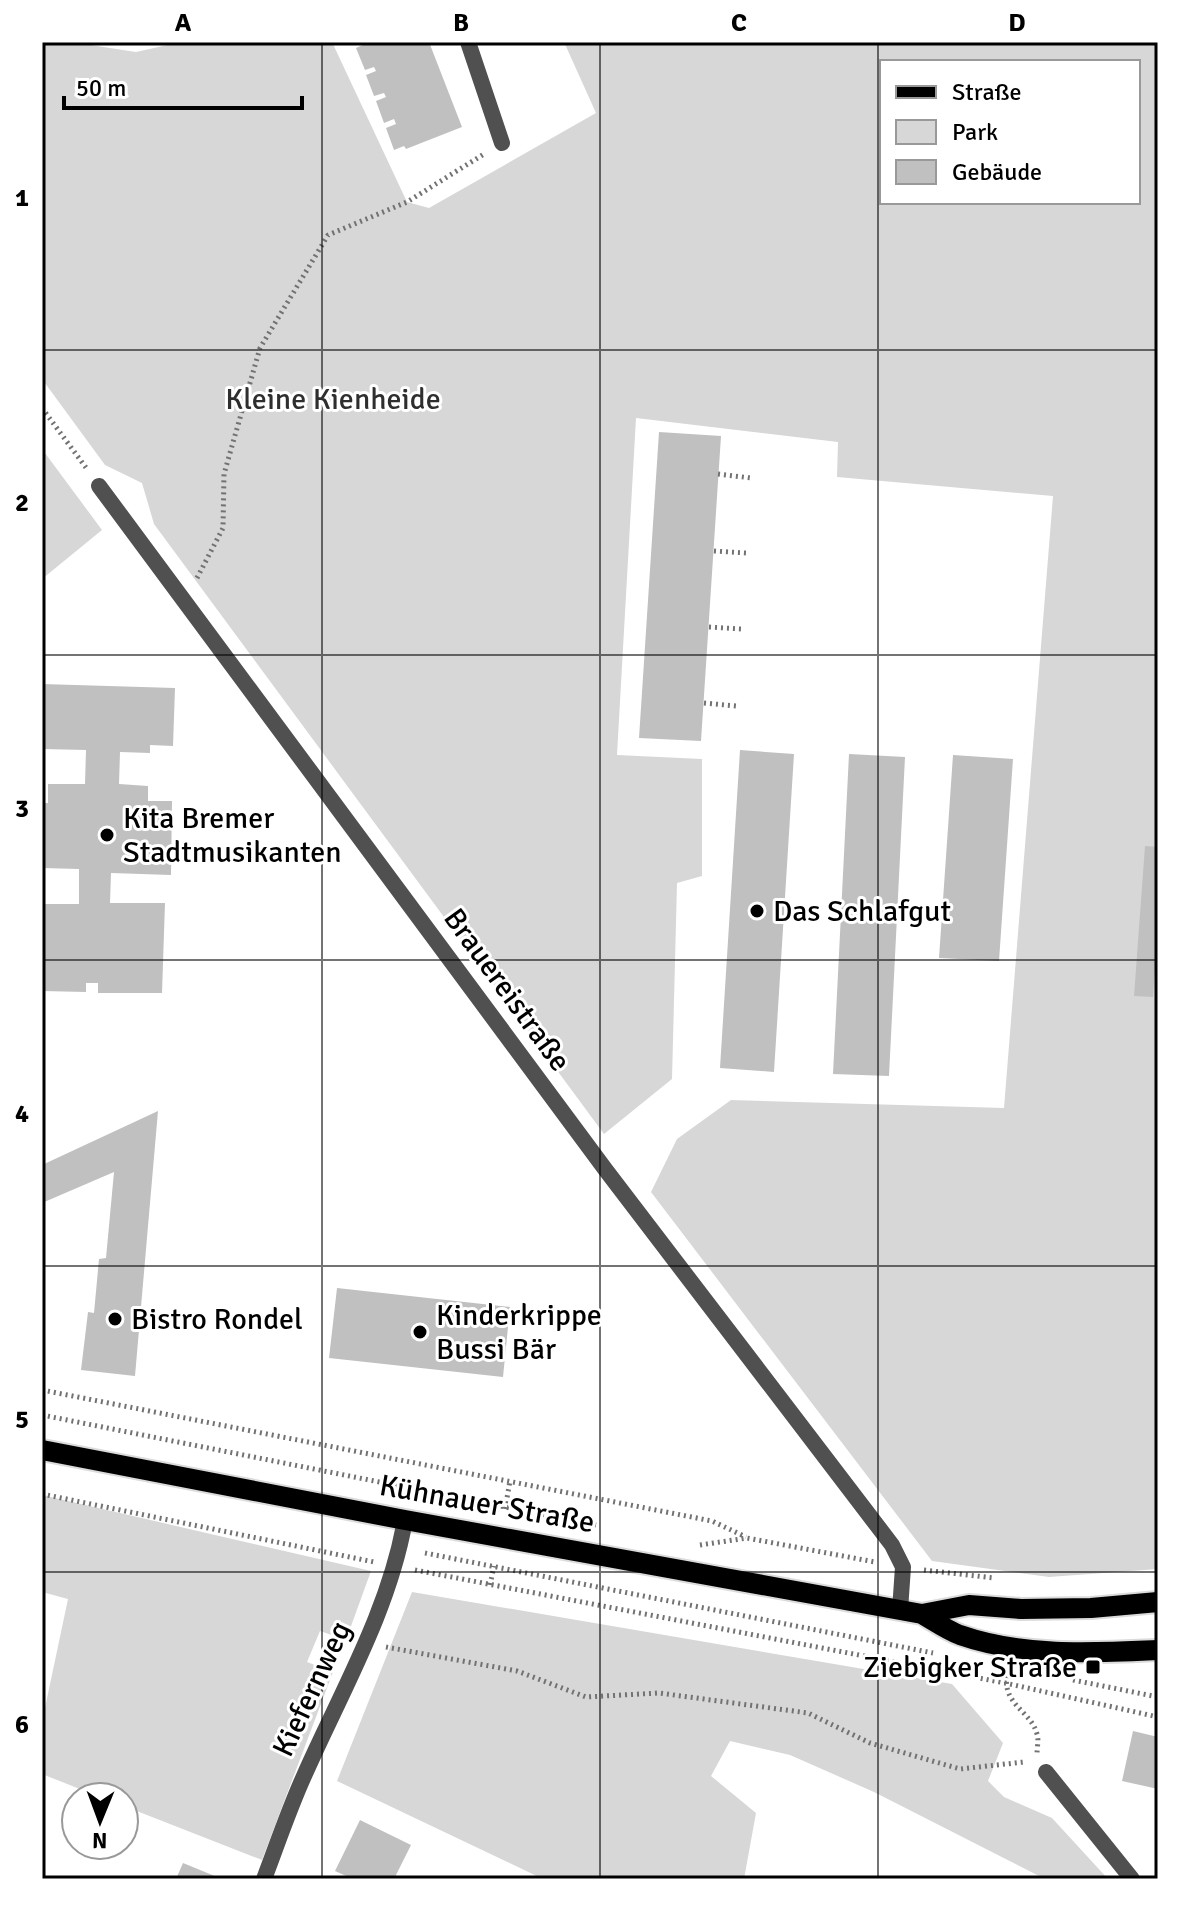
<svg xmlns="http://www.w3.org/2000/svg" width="1200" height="1921" font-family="Signika,sans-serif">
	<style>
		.green { fill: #d7d7d7; fill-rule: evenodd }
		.building { fill: #c0c0c0 }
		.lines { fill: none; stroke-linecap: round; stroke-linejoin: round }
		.primary-casing { stroke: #dbdbdb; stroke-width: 24 }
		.path { stroke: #727272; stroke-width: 5; stroke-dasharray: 2 4; stroke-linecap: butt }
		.street { stroke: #505050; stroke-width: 16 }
		.primary { stroke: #000; stroke-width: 20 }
		.grid { fill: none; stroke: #000; stroke-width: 2; stroke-opacity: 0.55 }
		.poi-dot { fill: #000; stroke: #fff; stroke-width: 3 }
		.labels { text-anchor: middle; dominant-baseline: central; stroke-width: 6; stroke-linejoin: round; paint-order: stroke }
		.park-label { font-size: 30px; fill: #2e2e2e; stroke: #fff }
		.poi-label { font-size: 30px; fill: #000; stroke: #fff; text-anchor: start }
		.street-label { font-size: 30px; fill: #000; stroke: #fff }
		.neatline { fill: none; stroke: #000; stroke-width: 3 }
		.grid-label { font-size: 26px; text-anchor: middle; font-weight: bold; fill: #000 }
	</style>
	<rect width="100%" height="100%" fill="#fff"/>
	<path class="green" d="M42 42H71L136 52 181 42H332L407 202 429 208 596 113 564 42H1158V1569L1049 1577 932 1561 651 1192 677 1139 731 1100 1004 1108 1053 496 837 477 838 442 636 418 617 755 702 759V876L677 883 672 1079 604 1134 154 524 142 483 105 465 42 379ZM882 62H1138V202H882Z
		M42 449 102 530 42 579Z
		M42 1495 371 1571 346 1640 320 1631 307 1662 333 1672 262 1860 124 1806V1797H100L42 1774V1722L68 1599 42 1592Z
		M412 1592 952 1684 1003 1743 988 1781 1004 1797 1052 1818 1108 1879H1045L874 1792 790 1755 730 1741 711 1776 756 1813 744 1879H543L337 1781Z"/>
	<path class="building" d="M364 42H429L462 127 406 149 404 146 394 150 386 128 396 124 394 119 384 123 376 101 386 97 384 93 374 96 366 75 376 71 374 67 365 70 356 48 365 44Z
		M659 432 721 436 701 741 639 738Z
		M42 684 175 688 173 746 150 745V753L120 752 119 784 148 786V801H172L171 875 111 873 110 903H165L162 993H98V983H86V992L42 991V904H79V869L42 868V803H48V784H85L86 750 42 749Z
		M740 750 794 754 774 1072 720 1068Z
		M849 754 905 757 889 1076 833 1074Z
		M953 755 1013 759 999 961 939 958Z
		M1145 846 1158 847V925L1153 997 1134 996Z
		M158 1111 135 1376 81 1370 88 1312 94 1313 99 1259 106 1258 114 1172 42 1203V1165Z
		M337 1288 510 1307 503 1377 329 1358Z
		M1133 1731 1158 1737V1789L1122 1781Z
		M360 1820 411 1845 394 1879H353L335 1871Z
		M183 1863 222 1879H176Z"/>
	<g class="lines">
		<g class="primary-casing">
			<path id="primary" d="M42 1450 405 1520 922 1614 969 1605 1021 1609 1091 1608 1158 1602
				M922 1614C934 1621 947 1630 960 1635 1023 1657 1093 1653 1158 1650"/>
		</g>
		<path class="path" d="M42 408 87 469
			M718 474 751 478
			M714 551 746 553
			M197 578 223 528 224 474 260 348 328 235 407 202 484 154
			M709 627 741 629
			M704 703 736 706
			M42 1390 712 1521 746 1537
			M42 1415 596 1525
			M42 1494 374 1562
			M505 1509 510 1481
			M700 1545 747 1538 875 1562
			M425 1553 933 1653
			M415 1570 1005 1683 1158 1717
			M924 1570 994 1578
			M490 1585 494 1566
			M386 1647 517 1671 586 1697 659 1693 808 1713 870 1743 960 1769 1024 1762
			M1008 1670C999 1704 1031 1710 1037 1734 1039 1739 1037 1748 1037 1754
			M1073 1680 1158 1697"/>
		<path class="street" d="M468 42 502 143
			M99 486 605 1169 892 1545 903 1567 900 1610
			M1046 1772 1132 1879
			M264 1879C277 1845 289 1809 304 1776 341 1692 389 1611 405 1520"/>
		<use href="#primary" class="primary"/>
	</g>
	<path class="grid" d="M322 42V1879M600 42V1879M878 42V1879M42 350H1158M42 655H1158M42 960H1158M42 1266H1158M42 1572H1158"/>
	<g class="poi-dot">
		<circle cx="107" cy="835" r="8"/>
		<circle cx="757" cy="911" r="8"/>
		<circle cx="115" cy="1319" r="8"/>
		<circle cx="420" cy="1332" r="8"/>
		<rect x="1085" y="1659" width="16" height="16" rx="4"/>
	</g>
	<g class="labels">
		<g class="park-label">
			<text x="333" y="399">Kleine Kienheide</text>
		</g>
		<g class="poi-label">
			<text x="123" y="818">Kita Bremer<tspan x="123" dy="34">Stadtmusikanten</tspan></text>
			<text x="773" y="911">Das Schlafgut</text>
			<text x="436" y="1315">Kinderkrippe<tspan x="436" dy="34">Bussi Bär</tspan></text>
			<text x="131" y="1319">Bistro Rondel</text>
			<text x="1077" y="1667" text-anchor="end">Ziebigker Straße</text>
		</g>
		<g class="street-label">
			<text transform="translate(507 990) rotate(54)">Brauereistraße</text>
			<text transform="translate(487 1504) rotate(10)">Kühnauer Straße</text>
			<text transform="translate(312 1689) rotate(-65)">Kiefernweg</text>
		</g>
	</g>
	<rect width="1200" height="1921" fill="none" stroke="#ffffff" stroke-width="88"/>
	<rect x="880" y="60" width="260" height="144" fill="#ffffff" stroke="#999999" stroke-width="2"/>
	<rect x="896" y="86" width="40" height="12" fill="#000000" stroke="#999999" stroke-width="2"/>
	<text x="952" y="100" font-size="24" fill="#000000">Straße</text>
	<rect x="896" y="120" width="40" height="24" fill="#d7d7d7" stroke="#999999" stroke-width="2"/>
	<text x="952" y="140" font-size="24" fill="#000000">Park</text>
	<rect x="896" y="160" width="40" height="24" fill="#c0c0c0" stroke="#999999" stroke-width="2"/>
	<text x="952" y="180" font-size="24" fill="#000000">Gebäude</text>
	<g transform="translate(100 1821) rotate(181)"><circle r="38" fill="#ffffff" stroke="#999999" stroke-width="2"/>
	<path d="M0-6L14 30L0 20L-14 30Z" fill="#000000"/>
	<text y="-12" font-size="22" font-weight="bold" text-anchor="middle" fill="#000000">N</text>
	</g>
	<path d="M64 96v12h238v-12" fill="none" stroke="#000000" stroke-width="4"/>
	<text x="76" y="96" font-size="24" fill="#000000" stroke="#ffffff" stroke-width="6" paint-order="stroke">50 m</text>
	<rect x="44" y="44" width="1112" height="1833" class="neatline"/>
	<g class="grid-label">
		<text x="183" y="31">A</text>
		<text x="461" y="31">B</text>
		<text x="739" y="31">C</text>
		<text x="1017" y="31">D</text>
		<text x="22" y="206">1</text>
		<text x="22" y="511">2</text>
		<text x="22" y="817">3</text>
		<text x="22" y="1122">4</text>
		<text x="22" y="1428">5</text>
		<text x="22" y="1733">6</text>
	</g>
</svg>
